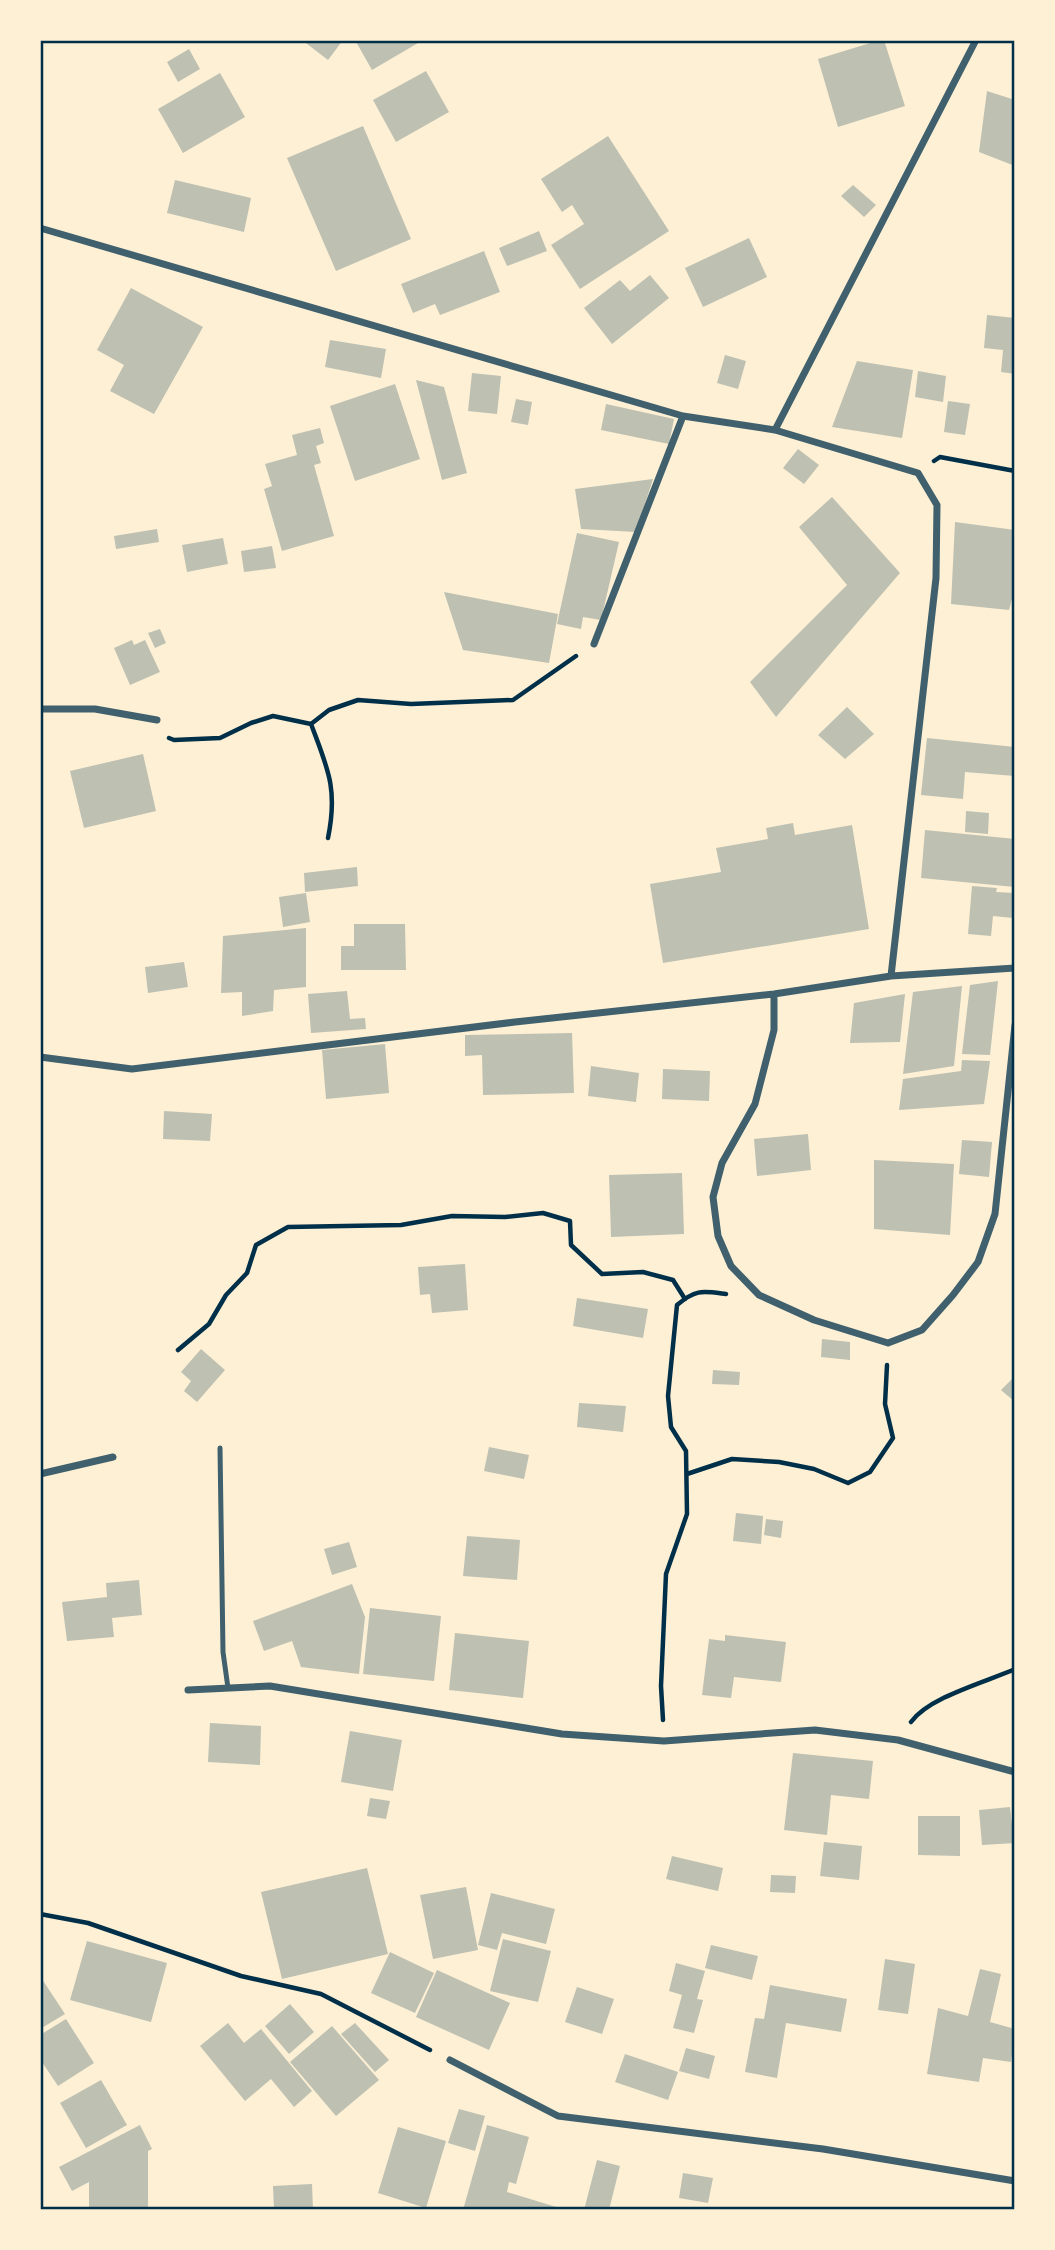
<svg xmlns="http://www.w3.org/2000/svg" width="1055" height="2250" font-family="Arial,sans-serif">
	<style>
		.building { fill: #bec0b2 }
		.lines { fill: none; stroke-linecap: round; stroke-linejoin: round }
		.path { stroke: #003049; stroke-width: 4.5 }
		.service { stroke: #3f606c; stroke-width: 5 }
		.minor { stroke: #3f606c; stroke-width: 7 }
		.neatline { fill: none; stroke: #003049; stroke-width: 2.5 }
	</style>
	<rect width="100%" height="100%" fill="#fdf0d5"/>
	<path class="building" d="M302 40H343L328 60Z
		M355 40H416L418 43 372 70Z
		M880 40H884L905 106 838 127 818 59Z
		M189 49 200 69 178 82 167 62Z
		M426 71 449 112 396 142 373 100Z
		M220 73 245 117 183 153 158 109Z
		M987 91 1015 100V166L979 152Z
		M363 126 411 239 336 271 287 158Z
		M608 136 669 231 580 289 551 245 584 224 572 205 562 212 541 179Z
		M175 180 251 198 244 232 167 213Z
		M853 185 876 205 864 217 841 196Z
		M539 231 547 251 507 266 499 248Z
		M749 238 767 277 703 307 685 268Z
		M484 251 500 292 440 315 435 304 413 313 401 284Z
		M650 275 669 298 612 344 584 308 620 280 630 291Z
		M131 288 203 327 154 414 110 391 124 365 97 350Z
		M987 315 1015 318V374L1001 372 1003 350 984 348Z
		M330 340 386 349 381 378 325 367Z
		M725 355 746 361 738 389 717 383Z
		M857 361 913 370 902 438 832 427Z
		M918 371 946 376 943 402 915 397Z
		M472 373 501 376 497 414 468 411Z
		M416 380 444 387 467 473 442 480Z
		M395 384 420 459 355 481 330 406Z
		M516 399 532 402 528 425 511 422Z
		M948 401 970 404 965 435 944 432Z
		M606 404 674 419 669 444 601 430Z
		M320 428 324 443 316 446 321 463 314 465 334 536 282 551 264 489 272 486 265 464 297 455 292 435Z
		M798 449 819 465 804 484 783 468Z
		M653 479 636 532 581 529 575 489Z
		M832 497 900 573 776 717 750 682 847 585 799 527Z
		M955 522 1015 530V588L1009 610 951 604Z
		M157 529 159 542 116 549 114 536Z
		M577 533 619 542 601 620 583 617 581 629 557 624Z
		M223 538 228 564 187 572 182 545Z
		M272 546 276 568 244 572 241 551Z
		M444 592 558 614 549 663 463 650Z
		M160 629 166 643 155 648 148 633Z
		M132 640 134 645 145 640 160 672 130 685 114 648Z
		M847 707 874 734 845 759 818 735Z
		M927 738 1015 747V776L965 772 963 799 921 795Z
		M143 754 156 811 84 828 70 771Z
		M966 811 989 813 988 834 965 832Z
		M793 823 795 835 852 825 869 929 663 963 650 884 721 872 716 848 768 839 766 828Z
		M925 830 1015 839V887L921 878Z
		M357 867 358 886 305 892 304 873Z
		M972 886 997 888 996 892 1015 893 1013 918 993 916 991 936 968 934Z
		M306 893 310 922 283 927 279 897Z
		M354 924H405L406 970H341V946H354Z
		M306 928V987L274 990 273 1011 242 1016V992L221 993 223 936Z
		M184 962 188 987 148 993 145 967Z
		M998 981 990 1055 962 1054 970 985Z
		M962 986 954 1066 903 1074 913 992Z
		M347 991 350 1019 365 1018 366 1029 311 1033 308 994Z
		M905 994 900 1042 850 1043 854 1003Z
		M572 1033 574 1093 483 1095 482 1055 465 1056V1035Z
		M385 1044 389 1093 326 1099 322 1050Z
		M962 1060 990 1061 984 1104 899 1110 903 1079 961 1071Z
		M591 1066 639 1073 636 1102 588 1096Z
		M663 1069 710 1071 709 1101 662 1099Z
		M164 1111 212 1114 210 1141 163 1139Z
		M808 1134 811 1170 757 1176 754 1139Z
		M962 1140 992 1142 989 1177 959 1174Z
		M874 1160 954 1164 950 1235 874 1229Z
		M682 1173 684 1234 611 1237 609 1175Z
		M465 1264 468 1310 432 1313 430 1294 420 1295 418 1267Z
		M577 1298 648 1309 643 1338 573 1326Z
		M822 1339 850 1342V1360L821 1357Z
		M201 1349 225 1370 197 1402 184 1391 191 1381 181 1372Z
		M713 1370 740 1372 739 1385 712 1384Z
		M1015 1376V1402L1001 1390Z
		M579 1403 626 1406 623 1432 577 1427Z
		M489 1447 529 1455 524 1479 484 1471Z
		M736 1513 763 1516 761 1544 733 1541Z
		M766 1519 783 1521 781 1538 764 1535Z
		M467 1536 520 1540 517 1580 463 1576Z
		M349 1542 357 1567 332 1575 324 1549Z
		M139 1580 142 1615 112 1618 114 1637 67 1641 62 1602 107 1597 106 1583Z
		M352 1584 365 1617 359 1674 301 1667 292 1641 264 1651 253 1621Z
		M370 1608 441 1616 434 1681 363 1674Z
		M455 1633 529 1641 523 1698 449 1690Z
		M725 1635 786 1642 781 1682 734 1677 731 1698 702 1695 709 1639 725 1641Z
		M210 1723 261 1726 260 1765 208 1762Z
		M350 1731 402 1740 393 1791 341 1782Z
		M793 1753 873 1761 869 1799 831 1795 827 1835 784 1830Z
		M370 1798 390 1801 386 1819 367 1816Z
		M1010 1807 1012 1825 1015 1824V1843L982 1845 979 1810Z
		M918 1816H960V1856L918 1855Z
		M824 1842 862 1846 859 1880 820 1876Z
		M672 1856 723 1868 718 1891 666 1879Z
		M367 1868 388 1954 282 1979 261 1892Z
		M771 1875 796 1876 795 1893 770 1892Z
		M466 1887 478 1950 433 1959 420 1895Z
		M491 1893 555 1909 546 1944 502 1933 497 1950 478 1945Z
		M503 1939 551 1951 538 2002 490 1991Z
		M87 1941 167 1963 151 2022 70 2000Z
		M711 1945 758 1956 752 1980 705 1968Z
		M390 1952 434 1973 415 2013 371 1993Z
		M885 1959 915 1964 908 2014 878 2010Z
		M676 1963 705 1971 697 1999 703 2000 694 2033 673 2028 682 1995 669 1991Z
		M980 1969 1001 1974 990 2022 1015 2029 1011 2062 983 2058 979 2082 927 2074 938 2008 968 2016Z
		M437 1970 510 2003 489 2050 416 2017Z
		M40 1976 65 2014 40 2029Z
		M770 1985 847 1999 841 2032 786 2023 777 2078 745 2072 755 2018 764 2019Z
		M577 1987 614 1999 602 2034 565 2022Z
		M290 2004 314 2032 289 2054 265 2026Z
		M66 2019 94 2063 58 2086 40 2059V2035Z
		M228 2023 244 2043 261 2029 312 2091 294 2107 271 2079 245 2101 200 2046Z
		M355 2023 389 2060 375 2072 341 2034Z
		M332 2026 379 2080 336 2116 290 2062Z
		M686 2048 715 2056 709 2079 679 2071Z
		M625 2054 678 2072 668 2100 615 2082Z
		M101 2080 127 2125 86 2148 60 2103Z
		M459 2109 485 2116 475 2151 448 2143Z
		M140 2125 152 2149 148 2151V2210H89V2182L72 2191 59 2167Z
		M487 2125 529 2137 516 2184 509 2182 507 2192 566 2210H463Z
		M398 2127 446 2141 426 2208 378 2193Z
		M597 2160 620 2166 609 2210H584Z
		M683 2173 713 2178 708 2203 679 2198Z
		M312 2184 313 2210H274L273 2186Z"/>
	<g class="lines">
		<path class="path" d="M934 461 940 457 1015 471
			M311 724C328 769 338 789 328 838
			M169 738 174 740 220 738 251 723 273 716 311 724 329 710 358 700 411 704 513 700 576 656
			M178 1350 209 1324 226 1295 247 1273 256 1245 288 1227 401 1225 452 1216 505 1217 543 1213 570 1221 571 1245 602 1274 643 1272 673 1280 685 1299
			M687 1474 732 1459 779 1462 814 1469 848 1483 870 1472 893 1438 885 1404 887 1365
			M663 1720 661 1686 666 1574 687 1514 686 1451 671 1427 668 1396 677 1305C696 1289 702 1291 726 1294
			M911 1722C929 1697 986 1682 1015 1669
			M40 1914 88 1923 241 1976 321 1994 430 2050"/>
		<path class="service" d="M220 1448 223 1652 228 1688"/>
		<path class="minor" d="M40 228 683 416 775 430 918 473 937 505 936 578 891 976
			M775 430 976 40
			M594 644 683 416
			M40 709H95L157 720
			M774 994V1030L755 1104 722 1163 713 1197 718 1236 731 1266 759 1295 814 1320 888 1343 922 1330 953 1295 978 1262 995 1214 1015 1025
			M40 1057 132 1069 515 1022 774 994 891 976 1015 968
			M40 1474 113 1457
			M188 1690 270 1686 562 1734 664 1741 815 1730 898 1740 1015 1772
			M450 2060 558 2116 823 2149 1015 2181"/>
	</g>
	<rect width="1055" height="2250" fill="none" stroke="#fdf0d5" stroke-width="84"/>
	<rect x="42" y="42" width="971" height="2166" class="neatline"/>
</svg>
